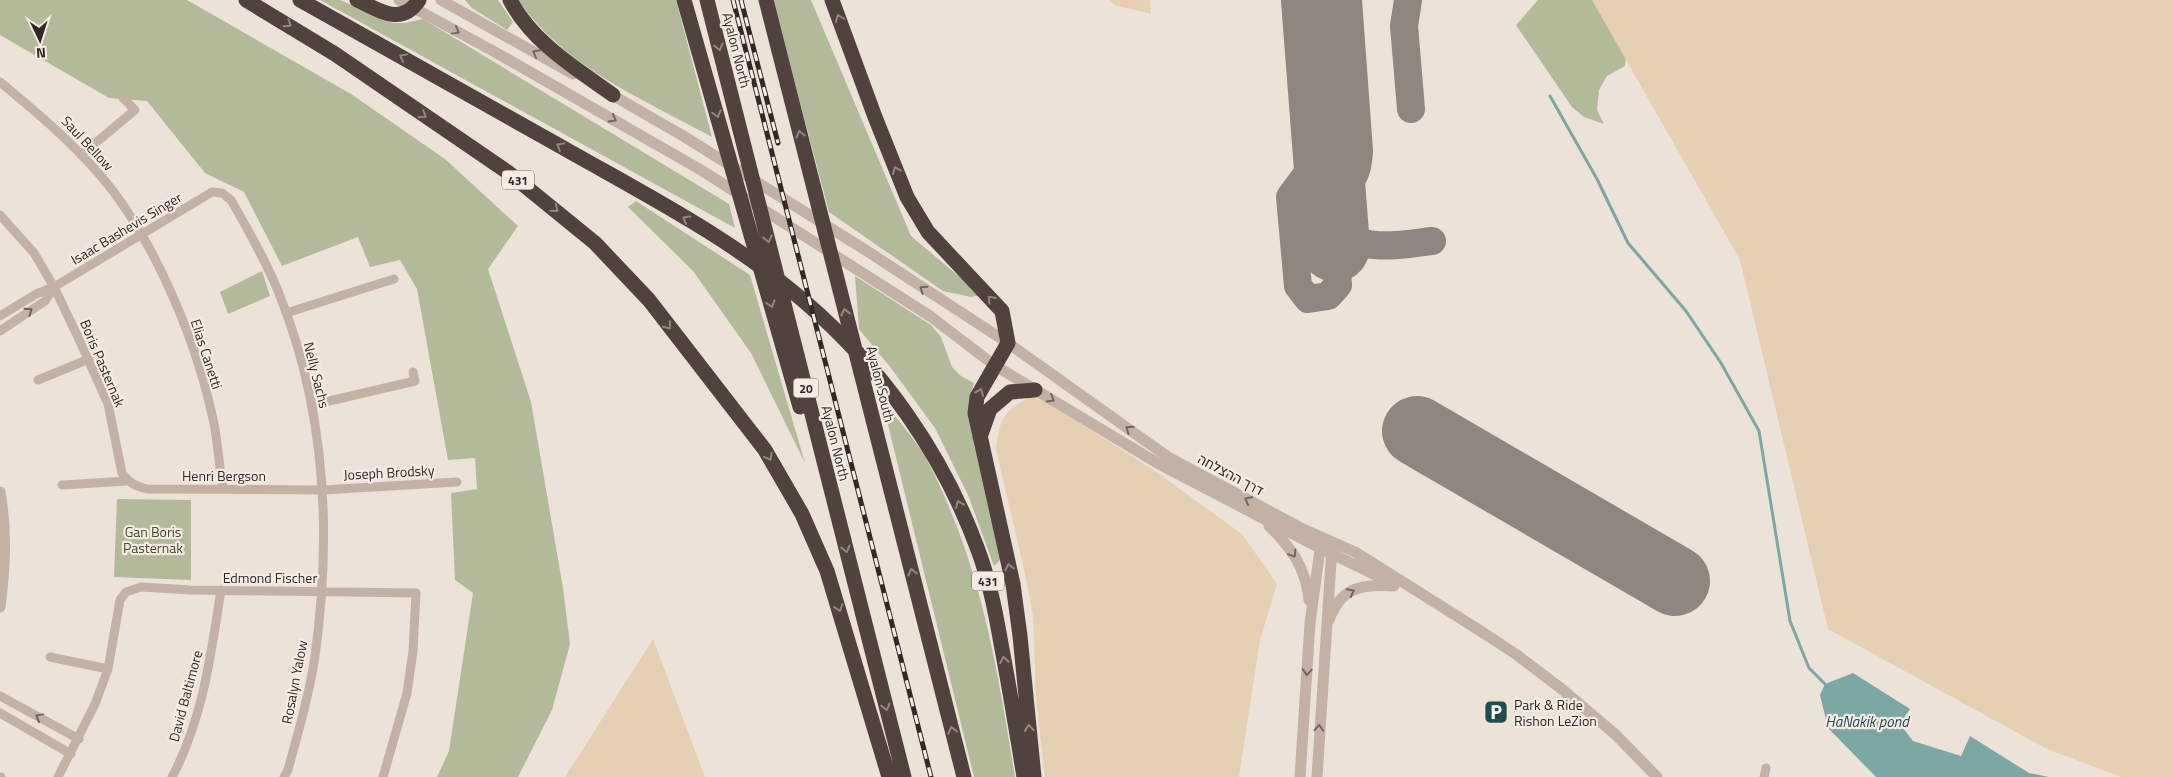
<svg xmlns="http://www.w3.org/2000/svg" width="2173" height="777" font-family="'Titillium Web',Heebo,sans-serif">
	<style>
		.green { fill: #b2ba9a }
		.sand { fill: #e6d0b2 }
		.water { fill: #7ba7a5 }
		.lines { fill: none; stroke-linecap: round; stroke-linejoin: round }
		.stream { stroke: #7ba7a5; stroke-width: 3 }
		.taxiway { stroke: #8f867f; stroke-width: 28 }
		.runway { stroke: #8f867f; stroke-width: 70 }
		.minor { stroke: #c4b1a6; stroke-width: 9 }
		.tertiary { stroke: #c4b1a6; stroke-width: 11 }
		.motorway { stroke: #51423e; stroke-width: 15 }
		.rail-casing { stroke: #312926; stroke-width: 5 }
		.rail { stroke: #f6ece4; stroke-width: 3; stroke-dasharray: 9; stroke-linecap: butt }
		.oneway { stroke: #938680 }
		.oneway2 { stroke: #736660 }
		.labels { text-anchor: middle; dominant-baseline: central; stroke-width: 4.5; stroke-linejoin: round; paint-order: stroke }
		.shield { fill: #f6ece4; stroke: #6c645f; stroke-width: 1 }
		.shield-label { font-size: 12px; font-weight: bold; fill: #312926 }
		.street-label { font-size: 14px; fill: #312926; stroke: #f6ece4 }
		.park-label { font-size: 14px; fill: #434c2d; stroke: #f6ece4 }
		.poi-label { font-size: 14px; fill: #312926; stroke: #f6ece4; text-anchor: start }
		.water-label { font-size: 15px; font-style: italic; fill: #214d4d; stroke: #f6ece4 }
	</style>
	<rect width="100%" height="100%" fill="#ede2d8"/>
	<path class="green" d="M0 0H187L351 94 445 159 518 226 488 269 531 402 563 588 570 644 552 710 518 777H437L449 751 473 593 455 580 451 493 477 489 475 458 448 460 417 289 400 260 370 267 358 237 282 266 244 192 205 173 147 101 109 98 0 35Z
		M320 0H340L393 23H405L423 19 729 204 735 228Z
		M465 0H498L513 22 507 30 472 8Z
		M518 0H676L712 137C644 100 563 66 518 0Z
		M773 0H811L911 236 981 295 971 297 943 291 829 212Z
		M1538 0H1607L1626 56 1625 66 1607 76 1599 90 1597 110 1604 124 1584 117 1572 107 1516 25Z
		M636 201 750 275 805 463 751 353 693 271 628 207Z
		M262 271 270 296 228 314 220 292Z
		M855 276 931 325 941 337 952 367 961 376 974 383 971 393 1001 559 994 566 968 495 935 428 891 368 859 329Z
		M882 400C897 419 919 443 929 464 981 565 997 666 1015 777H974Z
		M117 499 191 500V580L114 577Z"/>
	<path class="sand" d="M1110 0H1150L1151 14 1114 5Z
		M1592 0H2173V777H2121L2045 748 1828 629 1740 260Z
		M1030 397H1039L1155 471 1242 534 1277 584 1260 640 1239 777H1045L1036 699 1033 616 1026 578 996 449C999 421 1004 410 1030 397Z
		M653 639 705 777H565Z"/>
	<path class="water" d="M1853 673 1910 709 1900 724 1913 741 1961 756 1970 736 2029 773 2049 777H1876L1828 728 1820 695 1825 684Z"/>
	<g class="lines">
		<path class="stream" d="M1550 96 1597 179 1628 243 1686 311 1721 363 1759 431 1790 621 1809 668 1825 684"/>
		<path class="taxiway" d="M1348 0 1359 151C1358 166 1356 178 1344 187 1345 198 1343 221 1347 230 1358 255 1410 243 1432 241
			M1408 0 1404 26 1411 109
			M1327 147 1290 197 1298 286 1308 299 1328 296 1338 285 1335 247"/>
		<path class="runway" d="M1316 0 1335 247
			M1417 431 1675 581"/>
		<path class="minor" d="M0 82C36 112 70 140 100 175 155 239 199 346 215 429 218 449 220 469 223 489
			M81 155 135 110 123 98
			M0 215 34 253 54 287 77 335 108 404 122 473C129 483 135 486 147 489L323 490 457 482
			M286 313 394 279
			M0 316 36 294 54 287 212 192 222 193 231 200C248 230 265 259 278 291 325 406 332 533 315 656 310 694 298 732 288 770L284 777
			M0 331 45 301 54 287
			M38 380 89 359
			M312 405 415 381 413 372
			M62 485 127 481
			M50 657 108 669
			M0 696 79 739
			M0 713 71 754
			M0 777H1
			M58 777 95 704 108 669 120 600 126 592 141 587 190 590 416 593 413 651 407 693 383 777
			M172 777C203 719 211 654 221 590
			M1764 777 1766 768"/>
		<path class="tertiary" d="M399 0 495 52 701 170 930 316 994 365 1159 464 1320 548 1388 581
			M441 0 573 74
			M607 92 685 137 867 251 1008 343 1168 457 1303 529 1355 552 1479 630 1517 655 1563 690 1616 735 1657 777
			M0 492C7 531 5 568 0 607
			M1269 526C1291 547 1306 568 1309 600
			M1329 620C1341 587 1361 584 1394 586
			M1300 777 1310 623 1321 542
			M1317 777 1332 547"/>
		<path class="motorway" d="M246 0 335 54 509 173 595 243 649 300 765 450 802 514 827 571 889 777
			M300 0C389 50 478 100 567 150 648 196 734 240 805 302 882 368 943 454 978 550 990 582 996 615 1002 649 1010 691 1017 734 1024 777
			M357 0C379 10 401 27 419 0
			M510 0C532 42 575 68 613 95
			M684 0 800 407
			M707 0 904 777
			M766 0 964 777
			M832 0 875 117 907 197 928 232 1002 311 1008 343 977 397 975 413 1013 584 1020 636 1034 777
			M980 437 990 409 1010 392 1035 390"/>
		<g class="rail-casing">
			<path id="rail" d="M733 0 931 777
				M741 0 778 143"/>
		</g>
		<use href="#rail" class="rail"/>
	</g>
	<defs><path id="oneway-chevron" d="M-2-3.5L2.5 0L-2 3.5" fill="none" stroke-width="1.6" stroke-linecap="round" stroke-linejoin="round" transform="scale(1.25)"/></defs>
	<g class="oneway">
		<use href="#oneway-chevron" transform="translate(839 18) rotate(-111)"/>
		<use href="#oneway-chevron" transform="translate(288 24) rotate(33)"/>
		<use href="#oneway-chevron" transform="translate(719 47) rotate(76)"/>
		<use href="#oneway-chevron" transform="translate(403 57) rotate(-151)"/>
		<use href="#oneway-chevron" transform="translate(717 114) rotate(74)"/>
		<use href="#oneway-chevron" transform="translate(423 115) rotate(33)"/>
		<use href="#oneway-chevron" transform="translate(800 134) rotate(-104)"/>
		<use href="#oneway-chevron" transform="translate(560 146) rotate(-150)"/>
		<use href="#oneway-chevron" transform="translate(896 170) rotate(-113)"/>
		<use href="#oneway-chevron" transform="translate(555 209) rotate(39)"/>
		<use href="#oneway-chevron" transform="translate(686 219) rotate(-149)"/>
		<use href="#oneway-chevron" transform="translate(768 239) rotate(76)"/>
		<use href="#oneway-chevron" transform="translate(991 299) rotate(-131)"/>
		<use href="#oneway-chevron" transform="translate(771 304) rotate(74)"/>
		<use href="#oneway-chevron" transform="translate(845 312) rotate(-104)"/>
		<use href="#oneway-chevron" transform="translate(668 326) rotate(52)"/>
		<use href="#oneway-chevron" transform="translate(980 392) rotate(-66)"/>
		<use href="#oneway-chevron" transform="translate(769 457) rotate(61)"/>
		<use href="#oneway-chevron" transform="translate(959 504) rotate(-114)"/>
		<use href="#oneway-chevron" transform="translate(846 549) rotate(76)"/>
		<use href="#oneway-chevron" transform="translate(1009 567) rotate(-102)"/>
		<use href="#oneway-chevron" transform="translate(912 572) rotate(-104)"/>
		<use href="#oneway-chevron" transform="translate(839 608) rotate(73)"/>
		<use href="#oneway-chevron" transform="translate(1004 660) rotate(-100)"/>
		<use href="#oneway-chevron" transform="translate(886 707) rotate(76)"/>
		<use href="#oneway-chevron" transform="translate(1029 728) rotate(-95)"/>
		<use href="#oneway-chevron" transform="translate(952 730) rotate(-104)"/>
	</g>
	<g class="oneway2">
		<use href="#oneway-chevron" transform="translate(456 31) rotate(29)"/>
		<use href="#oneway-chevron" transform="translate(536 53) rotate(-152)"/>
		<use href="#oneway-chevron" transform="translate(613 119) rotate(30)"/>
		<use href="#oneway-chevron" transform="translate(923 289) rotate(-146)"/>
		<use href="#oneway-chevron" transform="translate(29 311) rotate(-34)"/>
		<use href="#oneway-chevron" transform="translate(1051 399) rotate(31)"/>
		<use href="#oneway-chevron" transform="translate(1129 429) rotate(-145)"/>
		<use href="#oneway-chevron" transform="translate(1248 500) rotate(-152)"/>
		<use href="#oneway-chevron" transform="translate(1293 554) rotate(57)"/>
		<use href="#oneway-chevron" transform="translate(1351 592) rotate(-27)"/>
		<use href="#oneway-chevron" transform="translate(1307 672) rotate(94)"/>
		<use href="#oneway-chevron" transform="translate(39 717) rotate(-151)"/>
		<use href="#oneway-chevron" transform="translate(1319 728) rotate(-87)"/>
	</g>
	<defs>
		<g id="parking-square" transform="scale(1.25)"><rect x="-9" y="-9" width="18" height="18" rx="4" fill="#214d4d" stroke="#f6ece4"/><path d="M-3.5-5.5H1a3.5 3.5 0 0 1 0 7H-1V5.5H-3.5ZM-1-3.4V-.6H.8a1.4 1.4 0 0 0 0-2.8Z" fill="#fff"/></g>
	</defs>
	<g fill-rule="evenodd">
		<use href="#parking-square" x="1496" y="712"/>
	</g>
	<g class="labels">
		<g class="shield">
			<rect x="502" y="170.5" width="32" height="19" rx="4"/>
			<rect x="793.5" y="378.5" width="25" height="19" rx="4"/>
			<rect x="972" y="571.5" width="32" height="19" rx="4"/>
		</g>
		<g class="shield-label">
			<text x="518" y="180">431</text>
			<text x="806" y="388">20</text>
			<text x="988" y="581">431</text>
		</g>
		<g class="street-label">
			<text transform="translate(737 50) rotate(76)">Ayalon North</text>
			<text transform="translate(88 143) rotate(47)">Saul Bellow</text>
			<text transform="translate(126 228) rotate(-31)">Isaac Bashevis Singer</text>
			<text transform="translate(207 354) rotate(72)">Elias Canetti</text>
			<text transform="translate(103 363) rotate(67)">Boris Pasternak</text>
			<text transform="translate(317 375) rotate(76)">Nelly Sachs</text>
			<text transform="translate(881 384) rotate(76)">Ayalon South</text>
			<text transform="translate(836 443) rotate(76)">Ayalon North</text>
			<text transform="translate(389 472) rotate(-3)">Joseph Brodsky</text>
			<text transform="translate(1231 474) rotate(28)">דרך ההצלחה</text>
			<text x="224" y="475">Henri Bergson</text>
			<text x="270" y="577">Edmond Fischer</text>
			<text transform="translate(294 682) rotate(-79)">Rosalyn Yalow</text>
			<text transform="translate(185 696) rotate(-75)">David Baltimore</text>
		</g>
		<g class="park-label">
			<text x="153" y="531">Gan Boris<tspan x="153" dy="16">Pasternak</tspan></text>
		</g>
		<g class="poi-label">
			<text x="1514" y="704">Park &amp; Ride<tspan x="1514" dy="16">Rishon LeZion</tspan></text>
		</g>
		<g class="water-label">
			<text x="1867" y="721">HaNakik pond</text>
		</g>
	</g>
	<g transform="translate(40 40) rotate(176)" stroke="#f6ece4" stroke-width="4" paint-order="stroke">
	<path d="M0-4L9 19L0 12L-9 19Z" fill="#312926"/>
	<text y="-8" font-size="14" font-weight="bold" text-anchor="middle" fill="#312926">N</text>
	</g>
</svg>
